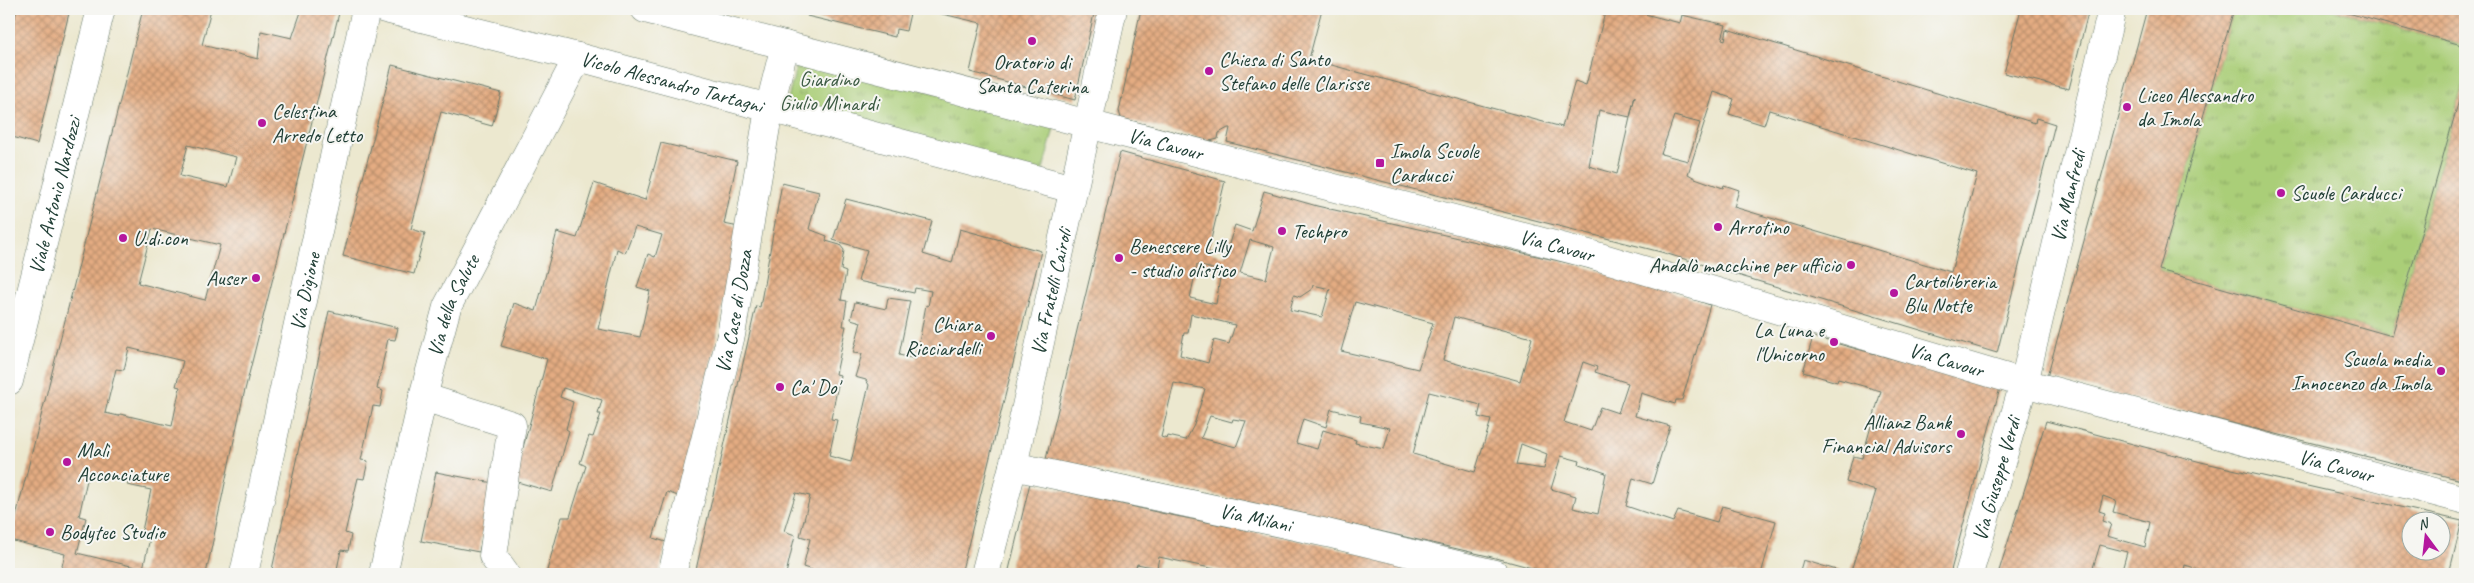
<svg xmlns="http://www.w3.org/2000/svg" width="2474" height="583" font-family="Caveat,sans-serif">
	<style>
		.grass { fill: url(#grass-tufts); stroke: #648656 }
		.building { fill: url(#building-cross-hatch); fill-rule: evenodd }
		.lines { fill: none; stroke-linecap: round; stroke-linejoin: round }
		.street-casing { stroke: #67796a; stroke-width: 29 }
		.street { stroke: #fff; stroke-width: 28 }
		.poi-dot { fill: #b5179e; stroke: #f6f6f2; stroke-width: 2 }
		.labels { text-anchor: middle; dominant-baseline: central; stroke-width: 4; stroke-linejoin: round; paint-order: stroke }
		.poi-label { font-size: 21px; fill: #1f3d34; stroke: #f6f6f2; text-anchor: start }
		.park-label { font-size: 21px; fill: #3b5a42; stroke: #f6f6f2 }
		.street-label { font-size: 21px; fill: #1f3d34; stroke: #f6f6f2 }
	</style>
	<defs>
		<pattern id="grass-tufts" width="24" height="20" patternUnits="userSpaceOnUse" patternTransform="scale(1.25)"><rect width="24" height="20" fill="#aace78"/><path d="M3 7l-1-3M5 7V3M7 7l1-3M15 17l-1-3M17 17v-4M19 17l1-3" fill="none" stroke="#8aa863"/></pattern>
		<pattern id="building-cross-hatch" width="8" height="8" patternUnits="userSpaceOnUse" patternTransform="scale(1.25)"><rect width="8" height="8" fill="#e4ac82"/><path d="M0 0l8 8M0 8l8-8" fill="none" stroke="#b88d6b"/></pattern>
	</defs>
	<rect width="100%" height="100%" fill="#f6f6f2"/>
	<filter id="ink" filterUnits="userSpaceOnUse"><feTurbulence type="fractalNoise" baseFrequency=".02" numOctaves="2"/><feDisplacementMap in="SourceGraphic" scale="10" xChannelSelector="R" yChannelSelector="G"/><feConvolveMatrix kernelMatrix="1 2 1 2 8 2 1 2 1" color-interpolation-filters="sRGB"/></filter>
	<filter id="wash" filterUnits="userSpaceOnUse"><feTurbulence type="fractalNoise" baseFrequency=".0096" numOctaves="4" result="noise"/><feDisplacementMap in="SourceGraphic" scale="20" xChannelSelector="R" yChannelSelector="G"/><feGaussianBlur stdDeviation="1.12" result="paint"/><feColorMatrix in="noise" values="0 0 0 0 0 0 0 0 0 0 0 0 0 0 0 0 0 1.4 0 .05"/><feComposite in="paint" operator="in"/></filter>
	<g filter="url(#wash)">
		<rect width="100%" height="100%" fill="#ece8cf"/>
		<path class="grass" d="M2234 9H2332L2465 46V77L2392 336 2159 270Z
			M799 57 1055 125 1042 173 786 106Z"/>
		<g id="blocks">
			<path class="building" d="M17 9H70L37 144 9 136V43Z
				M143 9H211L202 45 258 59 261 31 292 38 302 9H340L242 402 206 574H60L65 554 10 540ZM188 145 236 157 228 187 180 176ZM152 229 220 245 205 300 138 283ZM129 348 183 361 176 386 180 387 172 426 120 414 119 416 105 413 116 369 124 370ZM89 471 128 482 127 485 151 490 141 535 150 538 142 573 134 571 135 567 77 553 86 518 79 516Z
				M809 9H911L906 31 896 29 895 37 807 16Z
				M921 9H1095L1075 100 970 72 981 23Z
				M1141 9H1322L1309 59 1562 127 1575 81 1586 85 1606 9H1625L1680 23 1682 15 1726 25 1722 39 1725 40 1727 29 2035 123 2036 118 2055 124 1997 353 1661 252 1227 142 1230 128H1228L1219 133 1218 139 1210 141 1121 118 1119 111ZM1714 92 1734 99 1729 114 1764 125 1769 110 1977 174 1951 272 1734 207 1739 190 1724 185 1723 188 1695 178 1688 174ZM1635 96 1617 174 1589 166 1599 110 1630 117ZM1674 116 1700 123 1688 161 1661 154Z
				M2021 9H2089L2069 89 2004 73Z
				M2147 9H2234L2159 270 2392 336 2465 79V481L2047 377Z
				M2334 9H2465V46Z
				M392 65 501 93 492 126 441 112 411 229 425 233 414 274 343 256Z
				M661 143 737 161 724 224 739 227 713 354 678 496 667 492 653 538 666 542 659 574H546L562 517H570L586 466 580 463 589 436 593 437 601 414H598L602 400 563 388 560 397 573 402 566 429 569 431 552 492 514 481 547 359 501 346 514 303 536 311 557 232 577 238 594 183 645 200ZM635 227 662 235 655 257 648 254 637 287 650 291 640 337 598 329 617 249 625 253Z
				M1120 152 1225 181 1208 252 1225 256 1235 225 1252 231 1264 191 1317 206 1581 266 1671 291 1710 305 1682 400H1676L1675 404 1641 393 1635 416 1670 426 1652 484 1633 478 1626 506 1673 522 1678 511 1717 522 1722 506 1776 521 1761 574H1554L1488 556 1301 513 1046 459ZM1250 240 1274 247 1266 279 1240 273ZM1197 265 1221 271 1216 304 1190 298ZM1313 285 1330 289 1322 317 1290 310 1294 295 1300 297 1312 289ZM1355 302 1433 323 1418 369 1341 351ZM1191 314 1235 325 1229 344 1214 340 1208 363 1180 355 1184 333H1188ZM1454 317 1532 338 1520 381 1443 360ZM1583 362 1597 367 1595 372 1628 383 1618 413 1600 407 1591 431 1564 422ZM1174 383 1205 389 1194 425 1186 440 1168 436 1167 439 1161 437ZM1429 392 1481 405 1478 417 1491 420 1475 472 1413 454ZM1331 409 1361 416 1360 422 1390 428 1384 449 1355 443 1356 440 1323 430 1317 449 1296 443 1303 419 1326 427ZM1210 416 1232 422 1233 419 1246 421 1236 447 1201 438ZM1521 444 1547 454 1544 469 1516 465ZM1561 456 1580 461 1579 464 1606 473 1598 514 1573 508 1576 496 1551 489Z
				M782 183 819 192 809 229 827 236 826 241 840 245 844 250 841 270 846 272 841 300 847 301 843 326H846L836 374 840 375 831 419 837 420 829 456 851 462 869 385 866 380 855 377 862 354 853 353 861 322 851 319 855 302 886 309 888 298 910 301 899 355 916 359 926 305 928 306 931 291 915 288 914 293 858 281 867 250 833 240 846 199 932 221 923 254 952 263 960 229 1041 251 961 574H824L803 567 810 539 800 536 810 496 796 493 784 531 795 535 786 574H695L756 306 760 307Z
				M329 311 398 328 395 340 388 339 377 389 383 391 380 407 373 406 361 460 368 461 364 479 358 478 345 533 351 535 348 551 341 550 336 574H271Z
				M1813 337 2000 388 1950 574H1850L1876 491 1846 482 1853 456 1862 458 1881 391 1838 379 1837 382 1803 372Z
				M2046 421 2201 462 2462 521 2449 574H2381L2382 572 2374 570 2372 574H2304L2285 569 2284 574H2204L2205 571 2185 565 2183 574H2121L2127 552 2100 545 2092 571 2104 574H1998ZM2103 496 2116 501 2113 512 2150 522 2145 547 2107 536 2111 524 2102 521 2105 513 2099 511ZM2412 520H2442V550H2412Z
				M436 472 493 483 479 552 421 541Z
				M1030 483 1161 513 1362 553 1452 574H1238L1159 557 1157 568 1137 564 1134 574H1008Z
				M1803 560 1850 574H1799Z"/>
		</g>
	</g>
	<g filter="url(#ink)">
		<use href="#blocks" fill-opacity="0" stroke="#67796a" stroke-width="1"/>
		<g class="lines">
			<g class="street-casing">
				<g id="street">
					<path id="s1" d="M385 9 578 57 1073 189"/>
					<path id="s2" d="M645 9 1593 255 2024 383 2465 500"/>
					<path id="s3" d="M9 381 101 9"/>
					<path d="M423 397 512 425 493 556 506 574"/>
					<path id="s4" d="M1013 466 1327 533 1495 574"/>
					<path id="s5" d="M244 574 366 9"/>
					<path id="s6" d="M383 574 423 397 447 307 578 57"/>
					<path id="s7" d="M672 574 731 335 769 109 785 45"/>
					<path id="s8" d="M985 574 1013 466 1113 9"/>
					<path id="s9" d="M1969 574 2024 383 2112 9"/>
				</g>
			</g>
			<use href="#street" class="street"/>
		</g>
	</g>
	<g class="poi-dot">
		<circle cx="1032" cy="41" r="5"/>
		<circle cx="1209" cy="71" r="5"/>
		<circle cx="2127" cy="107" r="5"/>
		<circle cx="262" cy="123" r="5"/>
		<rect x="1375" y="158" width="10" height="10" rx="2.5"/>
		<circle cx="2281" cy="193" r="5"/>
		<circle cx="1718" cy="227" r="5"/>
		<circle cx="1282" cy="231" r="5"/>
		<circle cx="123" cy="238" r="5"/>
		<circle cx="1119" cy="258" r="5"/>
		<circle cx="1851" cy="265" r="5"/>
		<circle cx="256" cy="278" r="5"/>
		<circle cx="1894" cy="293" r="5"/>
		<circle cx="991" cy="336" r="5"/>
		<circle cx="1834" cy="342" r="5"/>
		<circle cx="2441" cy="371" r="5"/>
		<circle cx="780" cy="387" r="5"/>
		<circle cx="1961" cy="434" r="5"/>
		<circle cx="67" cy="462" r="5"/>
		<circle cx="50" cy="532" r="5"/>
	</g>
	<g class="labels">
		<g class="poi-label">
			<text x="1219" y="59">Chiesa di Santo<tspan x="1219" dy="24">Stefano delle Clarisse</tspan></text>
			<text x="1032" y="62" text-anchor="middle">Oratorio di<tspan x="1032" dy="24">Santa Caterina</tspan></text>
			<text x="2137" y="95">Liceo Alessandro<tspan x="2137" dy="24">da Imola</tspan></text>
			<text x="272" y="111">Celestina<tspan x="272" dy="24">Arredo Letto</tspan></text>
			<text x="1390" y="151">Imola Scuole<tspan x="1390" dy="24">Carducci</tspan></text>
			<text x="2291" y="193">Scuole Carducci</text>
			<text x="1728" y="227">Arrotino</text>
			<text x="1292" y="231">Techpro</text>
			<text x="133" y="238">U.di.con</text>
			<text x="1129" y="246">Benessere Lilly<tspan x="1129" dy="24">- studio olistico</tspan></text>
			<text x="1841" y="265" text-anchor="end">Andalò macchine per ufficio</text>
			<text x="246" y="278" text-anchor="end">Auser</text>
			<text x="1904" y="281">Cartolibreria<tspan x="1904" dy="24">Blu Notte</tspan></text>
			<text x="981" y="324" text-anchor="end">Chiara<tspan x="981" dy="24">Ricciardelli</tspan></text>
			<text x="1824" y="330" text-anchor="end">La Luna e<tspan x="1824" dy="24">l'Unicorno</tspan></text>
			<text x="2431" y="359" text-anchor="end">Scuola media<tspan x="2431" dy="24">Innocenzo da Imola</tspan></text>
			<text x="790" y="387">Ca' Do'</text>
			<text x="1951" y="422" text-anchor="end">Allianz Bank<tspan x="1951" dy="24">Financial Advisors</tspan></text>
			<text x="77" y="450">Malì<tspan x="77" dy="24">Acconciature</tspan></text>
			<text x="60" y="532">Bodytec Studio</text>
		</g>
		<g class="park-label">
			<text x="829" y="79">Giardino<tspan x="829" dy="24">Giulio Minardi</tspan></text>
		</g>
		<g class="street-label">
			<text stroke="none"><textPath href="#s1" startOffset="296">Vicolo Alessandro Tartagni</textPath></text>
			<text stroke="none"><textPath href="#s2" startOffset="538">Via Cavour</textPath></text>
			<text stroke="none"><textPath href="#s3" startOffset="191">Viale Antonio Nardozzi</textPath></text>
			<text stroke="none"><textPath href="#s9" startOffset="391">Via Manfredi</textPath></text>
			<text stroke="none"><textPath href="#s2" startOffset="942">Via Cavour</textPath></text>
			<text stroke="none"><textPath href="#s5" startOffset="289">Via Digione</textPath></text>
			<text stroke="none"><textPath href="#s8" startOffset="290">Via Fratelli Cairoli</textPath></text>
			<text stroke="none"><textPath href="#s6" startOffset="278">Via della Salute</textPath></text>
			<text stroke="none"><textPath href="#s7" startOffset="270">Via Case di Dozza</textPath></text>
			<text stroke="none"><textPath href="#s2" startOffset="1348">Via Cavour</textPath></text>
			<text stroke="none"><textPath href="#s2" startOffset="1752">Via Cavour</textPath></text>
			<text stroke="none"><textPath href="#s9" startOffset="99">Via Giuseppe Verdi</textPath></text>
			<text stroke="none"><textPath href="#s4" startOffset="248">Via Milani</textPath></text>
		</g>
	</g>
	<rect width="2474" height="583" fill="none" stroke="#f6f6f2" stroke-width="30"/>
	<g transform="translate(2426 536) rotate(345)"><circle r="24" fill="#f6f6f2" stroke="#a0aca6"/>
	<path d="M0-4L9 19L0 12L-9 19Z" fill="#b5179e"/>
	<text y="-8" font-size="14" font-weight="bold" text-anchor="middle" fill="#1f3d34">N</text>
	</g>
</svg>
